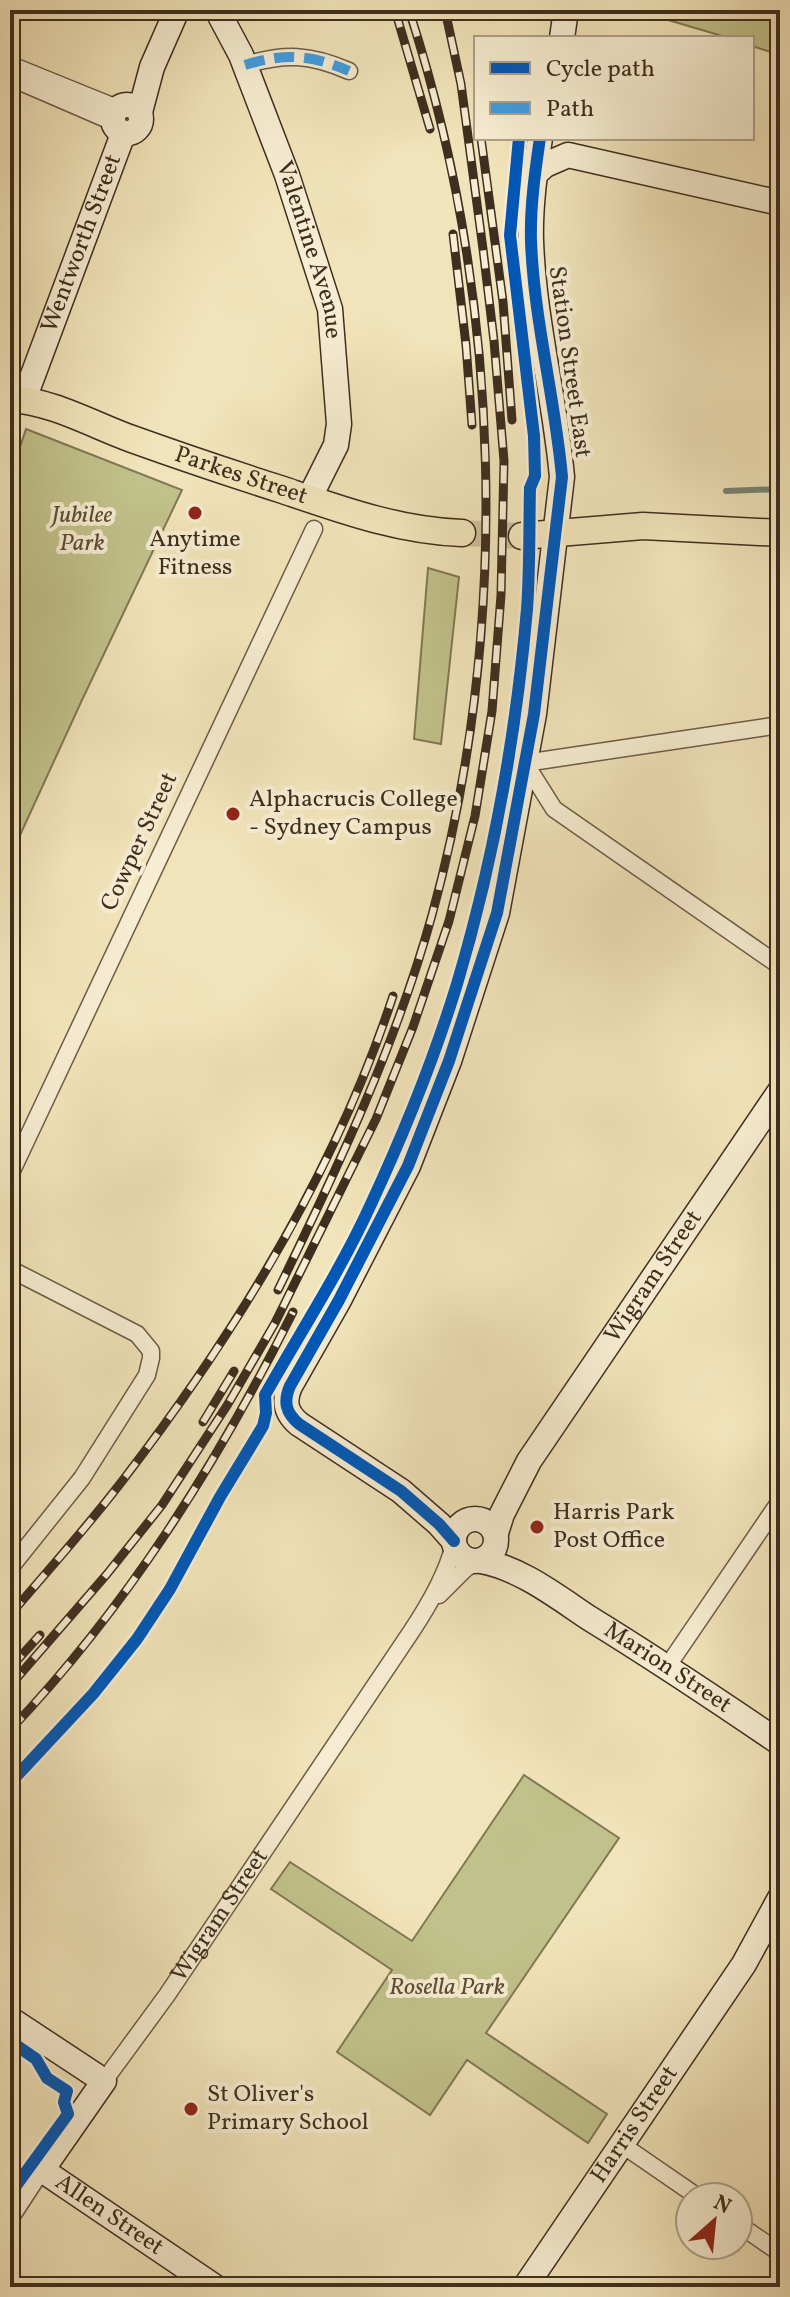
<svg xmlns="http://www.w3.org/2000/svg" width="790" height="2297" font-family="Vollkorn,serif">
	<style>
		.green { fill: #c1c28b; stroke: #807855; stroke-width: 2 }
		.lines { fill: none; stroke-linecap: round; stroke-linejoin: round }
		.stream { stroke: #768574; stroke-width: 6 }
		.primary-tunnel { stroke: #cec09b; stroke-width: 26; stroke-dasharray: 26 13; stroke-linecap: butt }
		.street-casing { stroke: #6c5c46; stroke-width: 19 }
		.secondary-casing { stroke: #3f2e1f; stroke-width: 27 }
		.primary-casing { stroke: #3f2e1f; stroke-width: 29 }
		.street { stroke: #f7edd2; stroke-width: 16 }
		.secondary { stroke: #f7edd2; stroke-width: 24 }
		.primary { stroke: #f2e4ba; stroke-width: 26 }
		.rail-casing { stroke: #3f2e1f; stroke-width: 9 }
		.rail { stroke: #f7edd2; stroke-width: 6; stroke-dasharray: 18; stroke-linecap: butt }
		.quiet { stroke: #3f9de0; stroke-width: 10; stroke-dasharray: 20 10; stroke-linecap: butt }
		.cycleway-casing { stroke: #f7edd2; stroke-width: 17 }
		.cycleway { stroke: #0057b8; stroke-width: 12 }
		.poi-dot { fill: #8f2418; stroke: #f7edd2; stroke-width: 3 }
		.labels { text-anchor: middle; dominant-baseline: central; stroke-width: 8; stroke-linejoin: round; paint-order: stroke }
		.street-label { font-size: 24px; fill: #3f2e1f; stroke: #f7edd2 }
		.park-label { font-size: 24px; font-style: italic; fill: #594c35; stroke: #f7edd2 }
		.poi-label { font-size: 24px; fill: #3f2e1f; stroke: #f7edd2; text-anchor: start }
	</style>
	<rect width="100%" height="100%" fill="#f2e4ba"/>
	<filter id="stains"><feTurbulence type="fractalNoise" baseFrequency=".0025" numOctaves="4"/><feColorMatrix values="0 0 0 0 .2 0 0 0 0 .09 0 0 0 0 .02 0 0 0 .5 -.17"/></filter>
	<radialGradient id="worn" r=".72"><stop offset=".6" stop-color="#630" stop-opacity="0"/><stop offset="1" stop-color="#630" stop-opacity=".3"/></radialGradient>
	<path class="green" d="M634 10H780V55L752 46V38H729Z
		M26 429 182 490 82 700 10 857V477Z
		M428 568 459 577 441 744 414 739Z
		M524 1775 619 1838 486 2033 607 2114 588 2143 467 2060 430 2115 337 2052 392 1970 271 1889 290 1862 412 1941Z"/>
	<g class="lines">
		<path class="stream" d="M726 491 780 489"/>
		<path class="primary-tunnel" d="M462 533 522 536"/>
		<g class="street-casing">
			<g id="street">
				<path d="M11 65 13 74 25 84 113 122"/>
				<path d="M11 65 117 108"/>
				<path d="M245 65C285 53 310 54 349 71"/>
				<path d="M780 725 525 763 554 809 780 966"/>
				<path d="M10 1175 314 529"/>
				<path d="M10 1269 137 1334 151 1351V1358L147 1375 82 1478 10 1568"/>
				<path d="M439 1595 464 1570 476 1561"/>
				<path d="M667 1667 780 1501"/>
				<path id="s1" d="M104 2081 167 1995 411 1632C429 1605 446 1576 454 1545"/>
				<path d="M621 2144 698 2197"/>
				<path d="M10 2219 42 2170"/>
				<path d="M738 2224 780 2253"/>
			</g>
		</g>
		<g class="secondary-casing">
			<g id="secondary">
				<path id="s2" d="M217 10 241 55 287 175 330 309 339 424 336 445 309 499"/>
				<path d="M562 38 566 10"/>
				<circle cx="127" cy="119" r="14"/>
				<path d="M140 112 152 67 177 10"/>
				<path d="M534 175 545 165 568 155 780 203"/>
				<path id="s3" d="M24 399 123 134"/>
				<circle cx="475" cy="1540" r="21"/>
				<path id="s4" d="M496 1533 502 1514 529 1461 780 1091"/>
				<path d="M454 1541 439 1524 401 1491 299 1424C286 1413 283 1402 290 1386L339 1300 408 1166 449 1061 497 913 534 714 562 477C555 398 534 321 531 241 530 207 535 172 540 138"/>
				<path id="s5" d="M481 1561C520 1568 556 1596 589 1618 654 1658 717 1700 780 1743"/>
				<path id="s6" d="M10 2019 104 2081 42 2170 215 2287"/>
				<path id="s7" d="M525 2287 744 1964 780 1898"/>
			</g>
		</g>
		<g class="primary-casing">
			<g id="primary">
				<path id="s8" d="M10 399C52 401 93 425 132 439 182 457 233 474 283 490 342 510 400 531 462 533"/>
				<path d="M522 536 643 526 780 533"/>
			</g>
		</g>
		<use href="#street" class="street"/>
		<use href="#secondary" class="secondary"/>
		<use href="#primary" class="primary"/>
		<g class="rail-casing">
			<path id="rail" d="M395 10 430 129
				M481 138 503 302 512 420
				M453 234 466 345 472 425
				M278 1290C337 1169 396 1045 432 915 512 624 502 297 409 10
				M203 1422 234 1371
				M10 1615C49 1569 90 1524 126 1476 237 1331 336 1170 393 996
				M10 1668 40 1635
				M10 1686 107 1574 162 1505 228 1404 275 1323 376 1119 413 1027 449 921 475 816 492 711 501 595 504 461 494 341 483 249 461 84 445 10
				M10 1730C127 1607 217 1464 293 1312"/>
		</g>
		<use href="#rail" class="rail"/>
		<path class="quiet" d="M245 65C285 53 310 54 349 71"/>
		<g class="cycleway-casing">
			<path id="cycleway" d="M454 1541 439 1524 401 1491 299 1424C286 1413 283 1402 290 1386L339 1300 408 1166 449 1061 497 913 534 714 562 477C555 398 534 321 531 241 530 207 535 172 540 138
				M10 1783 93 1694 137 1639 170 1589 220 1497 263 1426 266 1413 265 1395C301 1331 341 1270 371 1204 404 1133 434 1059 457 984 493 863 516 735 527 609 530 569 529 528 530 488L535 476 534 436 510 235 519 138
				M10 2041 36 2059 47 2078 67 2091 64 2102 68 2114 10 2194"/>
		</g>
		<use href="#cycleway" class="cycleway"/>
	</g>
	<g class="poi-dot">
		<circle cx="195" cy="513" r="8"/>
		<circle cx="233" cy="814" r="8"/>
		<circle cx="537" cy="1527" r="8"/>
		<circle cx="191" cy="2109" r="8"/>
	</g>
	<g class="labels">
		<g class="street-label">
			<text stroke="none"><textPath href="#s3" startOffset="166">Wentworth Street</textPath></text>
			<text stroke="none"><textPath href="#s2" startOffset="258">Valentine Avenue</textPath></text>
			<text transform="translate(569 362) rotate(82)">Station Street East</text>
			<text stroke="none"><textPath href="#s8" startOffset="244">Parkes Street</textPath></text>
			<text transform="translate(140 842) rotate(-65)">Cowper Street</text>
			<text stroke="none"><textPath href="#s4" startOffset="302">Wigram Street</textPath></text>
			<text stroke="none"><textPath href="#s5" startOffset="216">Marion Street</textPath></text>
			<text stroke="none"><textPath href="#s1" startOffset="202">Wigram Street</textPath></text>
			<text stroke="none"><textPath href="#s7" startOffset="196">Harris Street</textPath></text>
			<text stroke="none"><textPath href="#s6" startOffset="302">Allen Street</textPath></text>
		</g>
		<g class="park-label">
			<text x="82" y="516">Jubilee<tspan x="82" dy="28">Park</tspan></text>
			<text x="447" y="1988">Rosella Park</text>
		</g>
		<g class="poi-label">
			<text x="195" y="540" text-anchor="middle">Anytime<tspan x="195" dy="28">Fitness</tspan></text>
			<text x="249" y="800">Alphacrucis College<tspan x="249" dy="28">- Sydney Campus</tspan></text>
			<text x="553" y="1513">Harris Park<tspan x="553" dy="28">Post Office</tspan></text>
			<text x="207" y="2095">St Oliver's<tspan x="207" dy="28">Primary School</tspan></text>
		</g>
	</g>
	<rect width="790" height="2297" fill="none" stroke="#f2e4ba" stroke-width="40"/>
	<rect x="12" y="12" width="766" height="2273" fill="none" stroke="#3f2e1f" stroke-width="4"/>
	<rect x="20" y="20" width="750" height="2257" fill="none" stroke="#3f2e1f" stroke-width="2"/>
	<rect x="474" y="36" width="280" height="104" fill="#f7edd2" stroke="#ada18a" stroke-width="2"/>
	<rect x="490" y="62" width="40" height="12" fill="#0057b8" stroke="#ada18a" stroke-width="2"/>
	<text x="546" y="76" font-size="24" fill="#3f2e1f">Cycle path</text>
	<rect x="490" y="102" width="40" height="12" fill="#3f9de0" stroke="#ada18a" stroke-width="2"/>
	<text x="546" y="116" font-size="24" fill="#3f2e1f">Path</text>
	<g transform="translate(714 2221) rotate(27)"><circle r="38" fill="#f7edd2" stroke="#ada18a" stroke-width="2"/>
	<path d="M0-6L14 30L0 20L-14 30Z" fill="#8f2418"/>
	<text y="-12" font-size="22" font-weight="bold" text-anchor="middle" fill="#3f2e1f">N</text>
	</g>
	<rect width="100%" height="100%" filter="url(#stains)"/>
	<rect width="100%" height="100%" fill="url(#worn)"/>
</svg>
